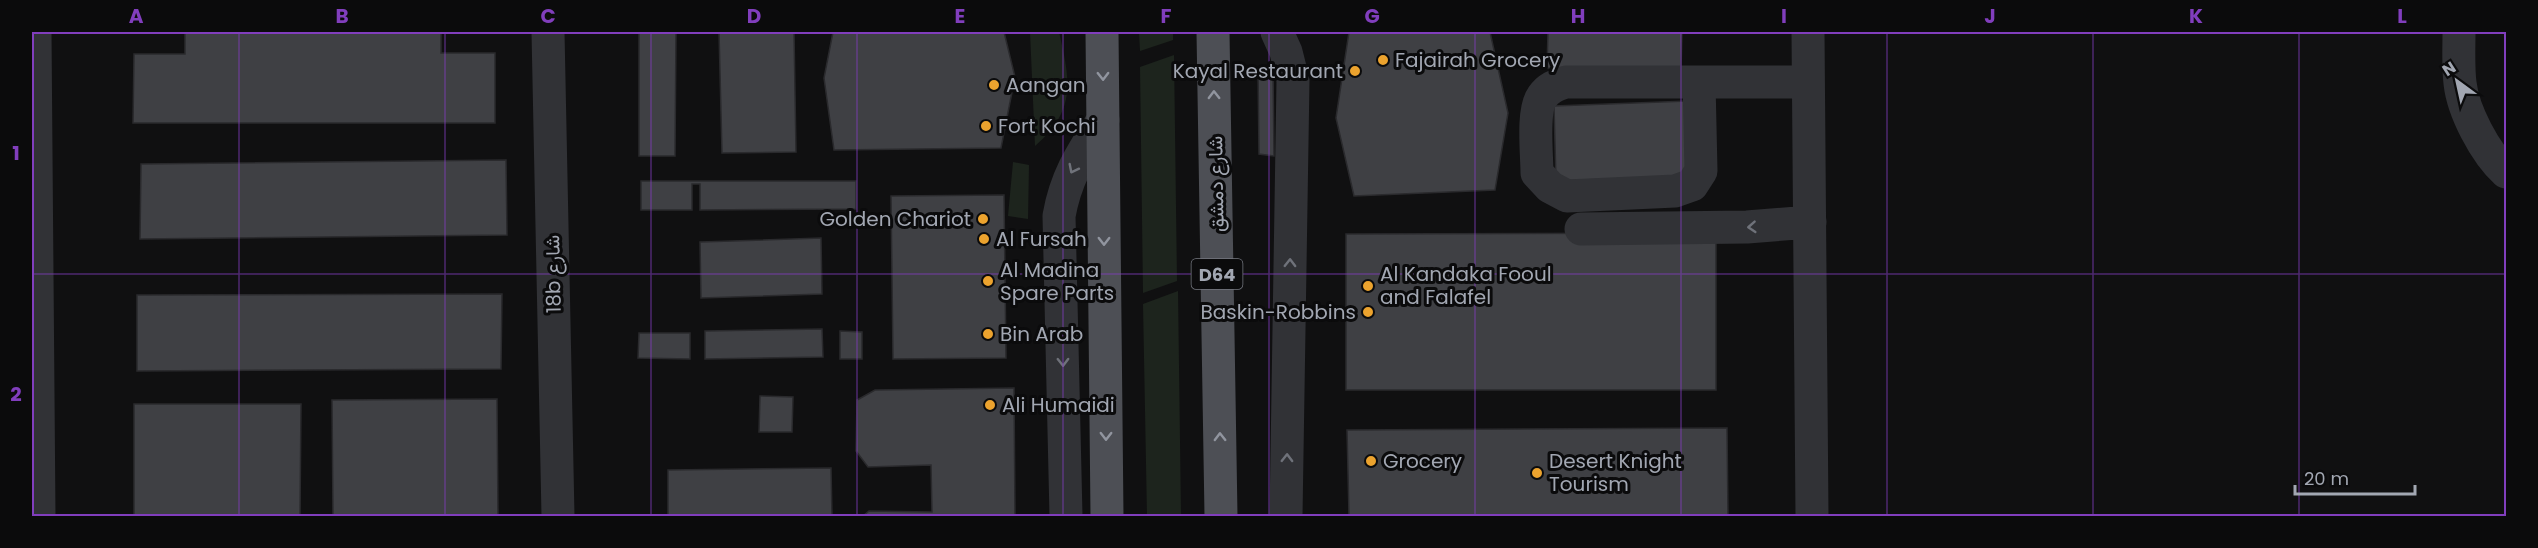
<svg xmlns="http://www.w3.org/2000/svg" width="2538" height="548" font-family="Poppins,Vazirmatn,sans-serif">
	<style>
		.green { fill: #1d241d }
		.building { fill: #3f4044; stroke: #2a2a2d; stroke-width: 1.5 }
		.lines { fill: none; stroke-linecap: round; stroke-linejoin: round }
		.minor { stroke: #313236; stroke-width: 33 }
		.major { stroke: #4d4f55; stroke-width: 33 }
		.oneway { stroke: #91959f }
		.oneway2 { stroke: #6f727a }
		.grid { fill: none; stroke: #813ebd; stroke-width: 1.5; stroke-opacity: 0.55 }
		.poi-dot { fill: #eca32e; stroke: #0b0b0c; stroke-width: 2 }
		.labels { text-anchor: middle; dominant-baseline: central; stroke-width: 6; stroke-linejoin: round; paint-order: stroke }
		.shield { fill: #0b0b0c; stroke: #757880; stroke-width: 1.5 }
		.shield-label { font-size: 18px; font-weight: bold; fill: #a2a7b2 }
		.poi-label { font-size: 20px; fill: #a2a7b2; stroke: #0b0b0c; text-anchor: start }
		.street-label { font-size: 20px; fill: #a2a7b2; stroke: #0b0b0c }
		.neatline { fill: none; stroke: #813ebd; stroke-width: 2 }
		.grid-label { font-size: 20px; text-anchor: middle; font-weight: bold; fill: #813ebd }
	</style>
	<rect width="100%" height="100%" fill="#101011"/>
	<path class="green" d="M1030 32H1059C1070 80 1077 110 1035 146Z
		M1139 32H1173V40L1140 51Z
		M1174 55 1177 281 1143 293 1140 67Z
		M1013 162 1029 165 1028 219 1008 216Z
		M1178 291 1181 515 1147 516 1143 304Z"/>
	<path class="building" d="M185 32H441V53H495V123H133L134 54H185Z
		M639 32H676L675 156H639Z
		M719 32H794L796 152 722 153Z
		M833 32H1004L1015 77 1001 148 834 150 824 78Z
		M1349 32H1490L1508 113 1495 190 1354 196 1336 118Z
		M1548 32H1682L1681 70 1547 68Z
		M1273 70 1274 156 1259 154 1258 71Z
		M1688 101 1690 176 1556 181 1554 106Z
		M506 160 507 235 140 239 141 164Z
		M641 181H856V209L700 210V184H692V210H641Z
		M1004 195 1006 358 893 359 891 196Z
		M1716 233V390H1346V234Z
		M821 238 822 294 701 298 700 242Z
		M502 294 501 369 137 371V295Z
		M822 329 823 357 705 359V331Z
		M840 331 862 332V359H840Z
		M639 333H690V359L638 358Z
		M1014 388 1015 516H863L869 511 932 512 931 465 868 467 856 451 857 400 875 390Z
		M760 396 793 397 792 432H759Z
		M497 399 498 516H333L332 400Z
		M134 404H301L300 516H134Z
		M1727 428 1728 516H1349L1347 430Z
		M831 468 832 516H668V470Z"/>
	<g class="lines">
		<path class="minor" d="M35 32 39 516
			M548 32 558 516
			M1277 32 1286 52 1293 80 1286 516
			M1808 32 1812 516
			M2459 32C2459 48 2458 66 2460 83 2463 111 2485 153 2506 172
			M1699 82 1701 171 1692 185 1675 191 1567 196 1550 187 1537 173C1537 155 1532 111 1542 97 1548 88 1556 85 1566 82H1808
			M1581 229 1747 227 1810 222
			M1066 516 1059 216C1066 176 1082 153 1103 120"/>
		<path class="major" d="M1102 32 1107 516
			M1213 32 1221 516"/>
	</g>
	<defs><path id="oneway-chevron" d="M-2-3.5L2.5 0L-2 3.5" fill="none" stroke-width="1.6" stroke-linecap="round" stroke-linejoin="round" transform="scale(1.5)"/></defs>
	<g class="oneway">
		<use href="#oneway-chevron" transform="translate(1103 76) rotate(89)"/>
		<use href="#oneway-chevron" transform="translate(1214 95) rotate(-91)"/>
		<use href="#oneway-chevron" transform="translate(1104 241) rotate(90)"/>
		<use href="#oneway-chevron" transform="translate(1106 436) rotate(90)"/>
		<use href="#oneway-chevron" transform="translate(1220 437) rotate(-91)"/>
	</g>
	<g class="oneway2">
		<use href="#oneway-chevron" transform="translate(1073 169) rotate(117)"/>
		<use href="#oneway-chevron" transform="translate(1752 227) rotate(176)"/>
		<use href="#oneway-chevron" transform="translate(1290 263) rotate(-89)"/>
		<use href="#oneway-chevron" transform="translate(1063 362) rotate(89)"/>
		<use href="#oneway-chevron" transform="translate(1287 458) rotate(-89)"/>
	</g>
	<path class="grid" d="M239 32V516M445 32V516M651 32V516M857 32V516M1063 32V516M1269 32V516M1475 32V516M1681 32V516M1887 32V516M2093 32V516M2299 32V516M32 274H2506"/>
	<g class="poi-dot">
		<circle cx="1383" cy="60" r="6"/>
		<circle cx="1355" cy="71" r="6"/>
		<circle cx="994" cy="85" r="6"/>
		<circle cx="986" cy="126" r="6"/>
		<circle cx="983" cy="219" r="6"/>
		<circle cx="984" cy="239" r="6"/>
		<circle cx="988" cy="281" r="6"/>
		<circle cx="1368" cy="286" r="6"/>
		<circle cx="1368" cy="312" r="6"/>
		<circle cx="988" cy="334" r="6"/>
		<circle cx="990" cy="405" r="6"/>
		<circle cx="1371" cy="461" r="6"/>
		<circle cx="1537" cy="473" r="6"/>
	</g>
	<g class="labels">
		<rect class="shield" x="1191.5" y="259" width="51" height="30" rx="4.5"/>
		<g class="shield-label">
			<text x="1217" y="274">D64</text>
		</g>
		<g class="poi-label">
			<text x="1395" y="60">Fajairah Grocery</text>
			<text x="1343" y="71" text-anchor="end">Kayal Restaurant</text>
			<text x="1006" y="85">Aangan</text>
			<text x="998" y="126">Fort Kochi</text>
			<text x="971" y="219" text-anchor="end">Golden Chariot</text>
			<text x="996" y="239">Al Fursah</text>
			<text x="1000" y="270">Al Madina<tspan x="1000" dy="23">Spare Parts</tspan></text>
			<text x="1380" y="274">Al Kandaka Fooul<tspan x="1380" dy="23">and Falafel</tspan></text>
			<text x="1356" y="312" text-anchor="end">Baskin-Robbins</text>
			<text x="1000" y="334">Bin Arab</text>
			<text x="1002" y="405">Ali Humaidi</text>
			<text x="1383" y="461">Grocery</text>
			<text x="1549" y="461">Desert Knight<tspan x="1549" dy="23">Tourism</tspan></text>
		</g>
		<g class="street-label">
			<text transform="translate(1216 184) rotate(-91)">شارع دمشق</text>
			<text transform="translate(553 274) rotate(-91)">18b شارع</text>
		</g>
	</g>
	<rect width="2538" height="548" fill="none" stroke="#0b0b0c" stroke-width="66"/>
	<g transform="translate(2457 81) rotate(327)" stroke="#0b0b0c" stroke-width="4.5" paint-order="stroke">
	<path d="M0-4.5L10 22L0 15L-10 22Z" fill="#a2a7b2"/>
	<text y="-9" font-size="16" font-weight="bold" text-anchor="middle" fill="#a2a7b2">N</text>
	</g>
	<path d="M2295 485v9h120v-9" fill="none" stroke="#a2a7b2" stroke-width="3"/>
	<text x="2304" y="485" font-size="18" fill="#a2a7b2" stroke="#0b0b0c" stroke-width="4.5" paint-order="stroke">20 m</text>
	<rect x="33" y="33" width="2472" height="482" class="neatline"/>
	<g class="grid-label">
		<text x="136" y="23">A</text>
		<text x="342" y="23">B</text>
		<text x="548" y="23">C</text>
		<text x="754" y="23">D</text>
		<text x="960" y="23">E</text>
		<text x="1166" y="23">F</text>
		<text x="1372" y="23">G</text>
		<text x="1578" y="23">H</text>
		<text x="1784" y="23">I</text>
		<text x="1990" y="23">J</text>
		<text x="2196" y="23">K</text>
		<text x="2402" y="23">L</text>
		<text x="16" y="160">1</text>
		<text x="16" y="401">2</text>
	</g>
</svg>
